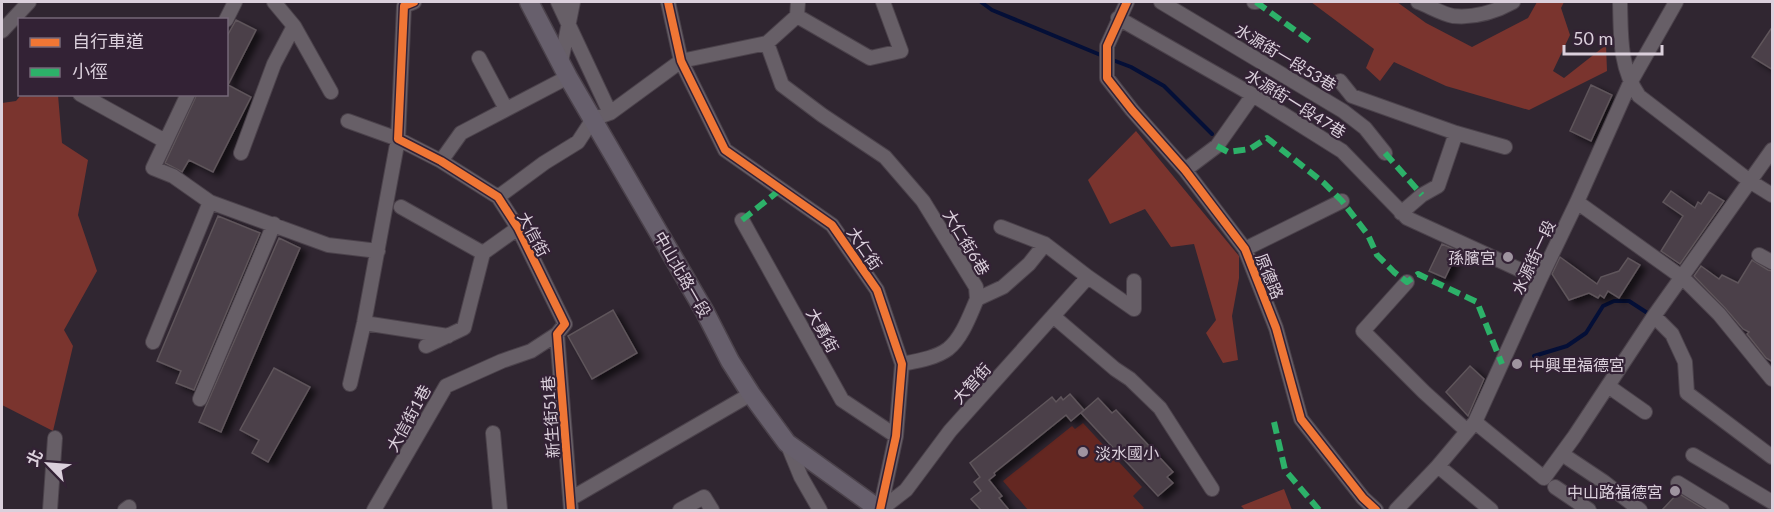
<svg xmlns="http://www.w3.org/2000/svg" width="1774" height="512" font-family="Lato,'Noto Sans TC',sans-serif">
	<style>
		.green { fill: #642721 }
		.forest { fill: #7a342e }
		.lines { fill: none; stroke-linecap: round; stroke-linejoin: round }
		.stream { stroke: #040f37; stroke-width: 4 }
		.building { fill: #4b4148; stroke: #5f555b; stroke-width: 1.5; filter: url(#shadow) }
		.minor-casing { stroke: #4b424b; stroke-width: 16 }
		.major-casing { stroke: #4b424b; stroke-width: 21 }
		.minor { stroke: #675f67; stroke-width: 14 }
		.major { stroke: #675f6c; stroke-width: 18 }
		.quiet { stroke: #2db169; stroke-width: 6; stroke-dasharray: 12 6; stroke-linecap: butt }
		.cycleway-casing { stroke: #332235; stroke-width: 11 }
		.cycleway { stroke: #f07635; stroke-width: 8 }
		.poi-dot { fill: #9f94a0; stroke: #332235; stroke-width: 2 }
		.labels { text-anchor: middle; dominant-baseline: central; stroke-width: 4.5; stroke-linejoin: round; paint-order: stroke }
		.street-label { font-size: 16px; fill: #dbd0dc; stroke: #332235 }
		.poi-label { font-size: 16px; fill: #dbd0dc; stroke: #332235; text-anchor: end }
	</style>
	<defs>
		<filter id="shadow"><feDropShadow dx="6" dy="4" stdDeviation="3" flood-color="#0009"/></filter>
	</defs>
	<rect width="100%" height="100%" fill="#302631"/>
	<path class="green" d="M1083 423 1142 487 1133 496 1144 508 1141 510H1028L1003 481 1072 426 1075 429Z"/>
	<path class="forest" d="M1311 2H1397L1426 23 1472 47 1528 18 1537 2H1564L1561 8 1570 35 1553 71 1564 78 1606 45 1607 71 1529 110 1446 86 1394 62 1380 81 1366 68 1374 49Z
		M21 95H58L62 143 88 160 78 215 97 271 64 330 73 346 53 431 2 405V103L16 101Z
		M1136 131 1239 256V278L1232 316 1238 360 1223 363 1206 333 1216 320 1194 244 1171 247 1145 209 1110 224 1088 180Z
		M1284 489 1292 510H1245L1241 506Z"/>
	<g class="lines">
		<path class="stream" d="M981 2 992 10 1103 56
			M1110 59 1131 67 1164 86 1212 134
			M1534 356 1567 346 1586 333 1603 306 1614 301H1629L1649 314"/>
	</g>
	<path class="building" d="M236 20 256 30 228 85 251 97 213 172 189 160 182 172 165 163 197 94H226V38Z
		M1773 26V70L1752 57Z
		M1591 85 1612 95 1591 141 1570 131Z
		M1671 191 1695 208 1698 202 1701 204 1709 192 1724 201 1680 264 1661 251 1683 216 1663 202Z
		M218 216 260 233 194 390 176 383 181 371 157 361Z
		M279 238 300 248 221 432 199 422Z
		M1442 244 1458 251 1445 278 1429 271Z
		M1560 257 1597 284 1601 277 1619 271 1628 258 1640 265 1619 298 1608 291 1604 298 1600 295 1598 298 1589 293 1569 300 1552 274Z
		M1752 260 1768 270 1773 271V362L1766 358 1747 334 1749 332 1743 329 1725 308 1694 276 1701 266 1719 279 1722 275 1738 283Z
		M613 310 637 353 592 379 568 336Z
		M1470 366 1484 379 1468 416 1446 392Z
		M274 368 310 387 268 462 252 453 259 440 240 430Z
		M1070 394 1084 410 1071 421 1066 415 994 473 995 475 989 480 1002 496 999 498 1009 510H981L971 499 981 491 974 482 980 477 970 463 1052 397 1056 402 1061 397 1063 400Z
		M1098 398 1112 413 1116 410 1173 472 1167 477 1173 483 1158 496 1081 413Z
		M1678 493 1706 510H1662Z"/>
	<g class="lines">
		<g class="minor-casing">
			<path id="minor" d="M414 2 404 6 398 139 441 161 498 197 518 228 565 324 557 334 571 510
				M558 2 610 113
				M668 2 681 61 725 150 832 225 877 290 902 364 896 436 880 510
				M1127 2 1107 46V78L1132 110 1185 170 1245 249 1276 328 1301 419 1363 498 1376 510
				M1161 2 1343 111 1365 128 1385 153
				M1254 2H1256
				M1418 2C1429 6 1442 14 1453 16 1474 18 1495 12 1513 2
				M1620 2C1621 35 1619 67 1639 96L1751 182 1772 195
				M797 16 870 58 901 51 883 2
				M1118 18 1253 95 1342 151 1407 218 1540 279
				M226 20 235 2
				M294 26 331 92
				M2 31 29 2
				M767 43 782 85 822 115 885 157 923 201 976 287 977 299 1003 287 1029 264 1045 244 1001 227
				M479 58 506 109
				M561 62 573 2
				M1340 81 1352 96 1456 133 1505 147
				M80 94 165 141
				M188 94 153 168 173 176 210 202 328 245 378 251
				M348 121 398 139 364 323 350 384
				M241 153 274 64 294 26 274 2
				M441 161 461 133 568 77
				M1185 170 1217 146 1253 95
				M498 197 544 163 578 142 593 119 610 113 681 61 767 43 797 16 798 2
				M1577 202 1683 278 1719 314 1772 379
				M401 207 483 253
				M1401 213 1422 195 1438 186 1456 133
				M742 220 842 400 896 436
				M1045 244 1088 277 1134 309
				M1245 249 1342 201
				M1759 255 1772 262
				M1134 281V309
				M1407 282 1363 331 1424 392 1467 431
				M1053 316 1115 369 1130 379 1160 408 1212 489
				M1654 316 1672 334 1685 362 1687 393 1772 457
				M364 323 448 336
				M153 342 210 202
				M426 346 464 328 483 253 518 228
				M902 364C917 361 936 358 948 349 962 338 970 315 977 299
				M1608 386 1645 412
				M200 399 274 224
				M1475 422 1544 478 1574 437 1654 316 1772 150
				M493 433 500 510
				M787 443 801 477 820 510
				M1562 454 1604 482 1640 510
				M1693 455 1772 502
				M1438 466 1491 510
				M1678 483 1722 510
				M1555 487 1589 510
				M570 499 751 394
				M50 510 55 438
				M125 510 129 507
				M374 510 446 386 502 361 531 351 557 334
				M680 510 704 497 712 510
				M880 510 906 490 950 431 1088 277
				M1396 510 1438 466 1475 422 1540 279 1577 202 1630 83 1676 2"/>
		</g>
		<g class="major-casing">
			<path id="major" d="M529 2 568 77 705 312 730 361 751 394 787 443 880 510"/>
		</g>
		<use href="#minor" class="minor"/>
		<use href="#major" class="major"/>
		<path class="quiet" d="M1256 2 1314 44
			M1217 146 1228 152 1250 149 1267 138 1324 183 1342 201 1368 235 1377 255 1394 272 1407 282 1418 274 1477 302 1502 364
			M1385 153 1422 195
			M742 220 781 189
			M1274 422 1285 470 1319 510"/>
		<g class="cycleway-casing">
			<path id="cycleway" d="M414 2 404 6 398 139 441 161 498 197 518 228 565 324 557 334 571 510
				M668 2 681 61 725 150 832 225 877 290 902 364 896 436 880 510
				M1127 2 1107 46V78L1132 110 1185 170 1245 249 1276 328 1301 419 1363 498 1376 510"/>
		</g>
		<use href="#cycleway" class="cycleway"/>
	</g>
	<g class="poi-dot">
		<circle cx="1508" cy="257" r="6"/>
		<circle cx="1517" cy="364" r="6"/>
		<circle cx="1083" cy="452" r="6"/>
		<circle cx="1675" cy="491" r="6"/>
	</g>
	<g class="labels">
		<g class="street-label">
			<text transform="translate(1286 57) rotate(31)">水源街一段53巷</text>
			<text transform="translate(1296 103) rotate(32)">水源街一段47巷</text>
			<text transform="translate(534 234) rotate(62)">大信街</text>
			<text transform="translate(967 242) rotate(59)">大仁街6巷</text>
			<text transform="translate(865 248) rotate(56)">大仁街</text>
			<text transform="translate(1533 257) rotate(-65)">水源街一段</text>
			<text transform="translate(683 274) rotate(60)">中山北路一段</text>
			<text transform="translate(1270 276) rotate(68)">原德路</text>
			<text transform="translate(823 330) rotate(61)">大勇街</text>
			<text transform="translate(971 383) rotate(-48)">大智街</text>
			<text transform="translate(550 417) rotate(-94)">新生街51巷</text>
			<text transform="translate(408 418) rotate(-61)">大信街1巷</text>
		</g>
		<g class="poi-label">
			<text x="1496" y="257">孫臏宮</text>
			<text x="1529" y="364" text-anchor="start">中興里福德宮</text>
			<text x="1095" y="452" text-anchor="start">淡水國小</text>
			<text x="1663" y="491">中山路福德宮</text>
		</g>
	</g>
	<rect width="1774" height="512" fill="none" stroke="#dbd0dc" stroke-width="6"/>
	<rect x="18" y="18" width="210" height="78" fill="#332235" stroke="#766878" stroke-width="1.5"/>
	<rect x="30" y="38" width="30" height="9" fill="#f07635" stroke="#766878" stroke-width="1.5"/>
	<text x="72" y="48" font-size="18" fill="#dbd0dc">自行車道</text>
	<rect x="30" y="68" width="30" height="9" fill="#2db169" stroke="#766878" stroke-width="1.5"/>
	<text x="72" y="78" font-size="18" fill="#dbd0dc">小徑</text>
	<g transform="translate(48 464) rotate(295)" stroke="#332235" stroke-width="4.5" paint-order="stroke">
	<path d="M0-4.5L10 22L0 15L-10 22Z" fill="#dbd0dc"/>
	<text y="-9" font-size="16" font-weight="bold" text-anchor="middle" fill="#dbd0dc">北</text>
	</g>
	<path d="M1564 45v9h98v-9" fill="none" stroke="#dbd0dc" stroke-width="3"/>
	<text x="1573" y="45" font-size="18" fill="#dbd0dc" stroke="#332235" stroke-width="4.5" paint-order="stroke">50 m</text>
</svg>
